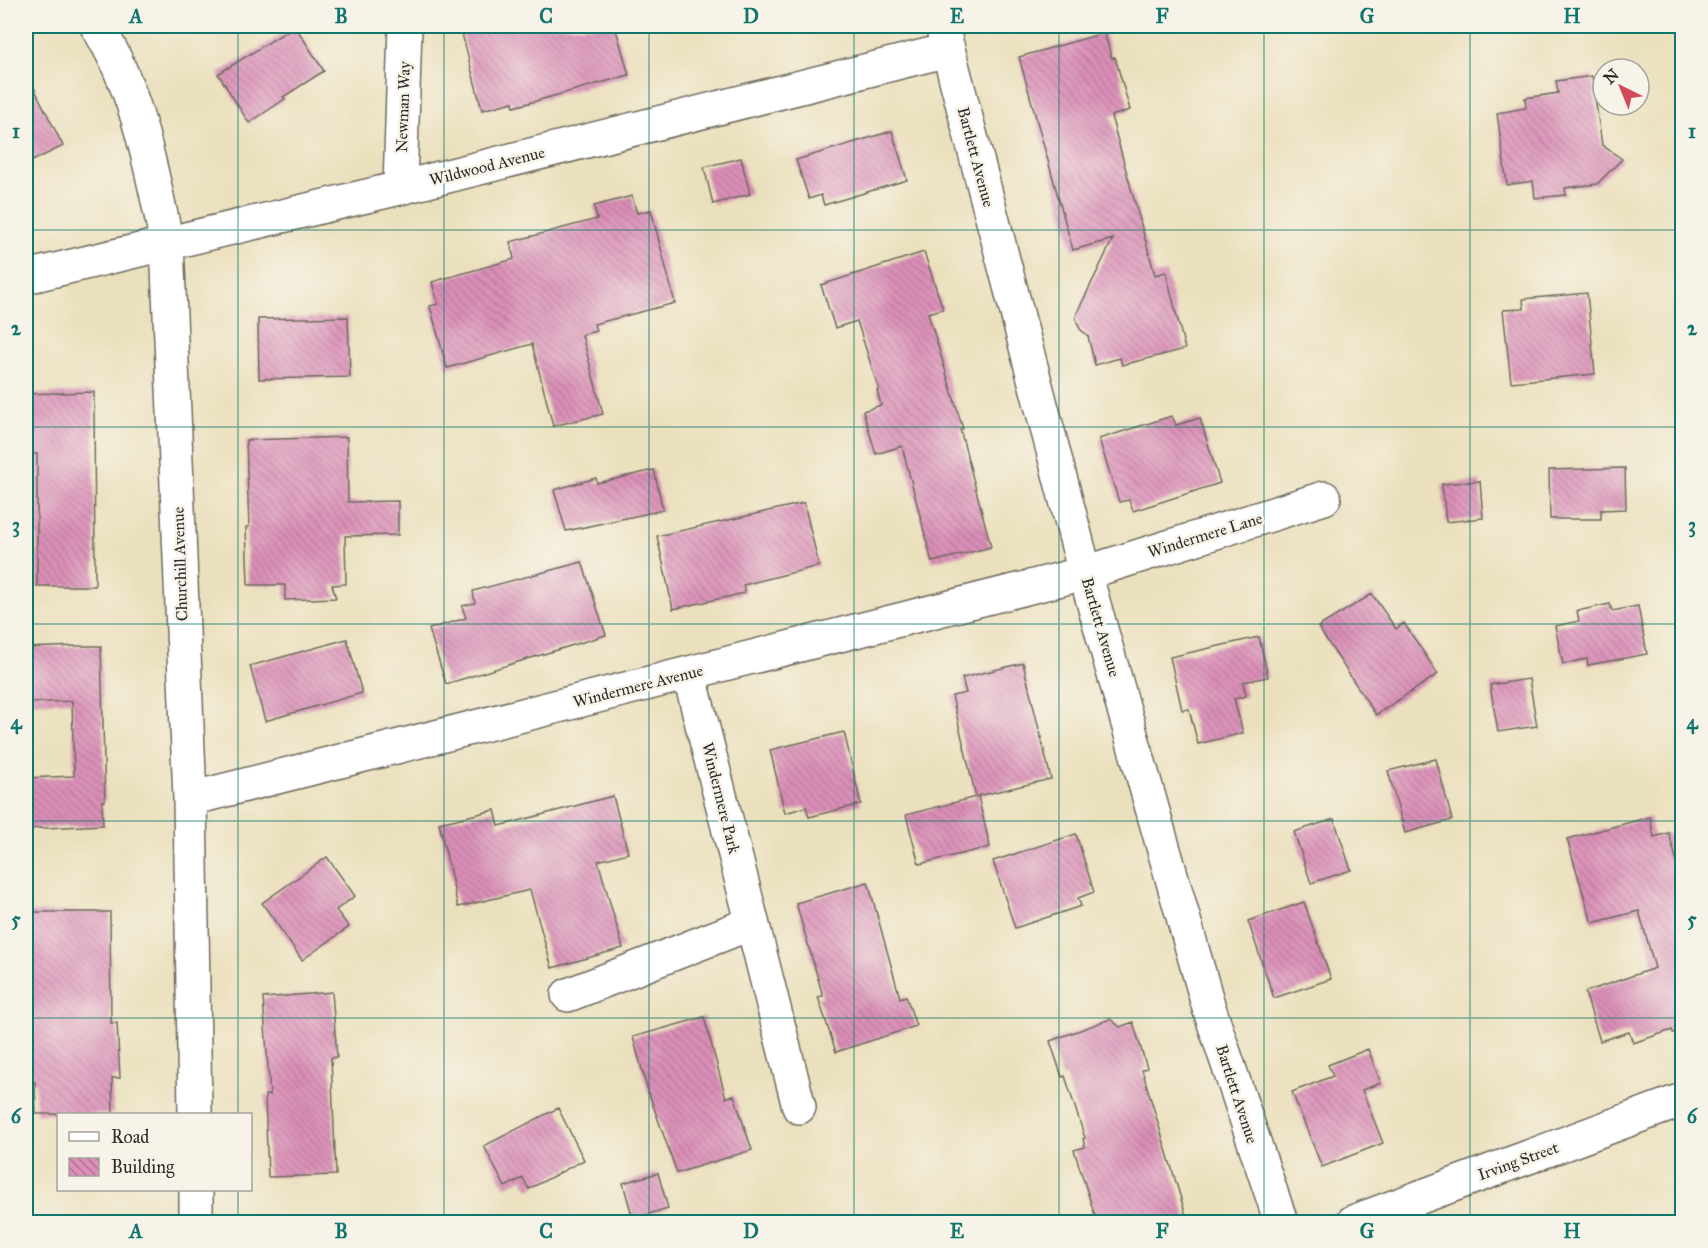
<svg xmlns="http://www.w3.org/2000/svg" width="1708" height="1248" font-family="'IM FELL Great Primer',serif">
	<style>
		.building { fill: url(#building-back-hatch) }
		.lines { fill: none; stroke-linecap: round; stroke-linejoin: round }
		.minor-casing { stroke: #6e6a5e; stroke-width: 36 }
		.minor { stroke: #fff; stroke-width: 33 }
		.grid { fill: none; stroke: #0f766e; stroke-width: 1.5; stroke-opacity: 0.55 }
		.labels { text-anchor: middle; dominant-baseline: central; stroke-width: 5; stroke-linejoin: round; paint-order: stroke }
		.street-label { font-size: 16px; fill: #2b2b2b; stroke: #f7f3e8 }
		.neatline { fill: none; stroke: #0f766e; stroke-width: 2 }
		.grid-label { font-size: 20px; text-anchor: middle; font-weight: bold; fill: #0f766e }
	</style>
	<defs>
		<pattern id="building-back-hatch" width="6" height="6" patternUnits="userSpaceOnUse" patternTransform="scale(1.5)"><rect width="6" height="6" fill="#db8fb8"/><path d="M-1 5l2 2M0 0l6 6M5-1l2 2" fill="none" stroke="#b27596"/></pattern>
	</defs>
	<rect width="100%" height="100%" fill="#f7f3e8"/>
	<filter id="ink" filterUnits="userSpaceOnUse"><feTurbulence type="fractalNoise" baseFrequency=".0167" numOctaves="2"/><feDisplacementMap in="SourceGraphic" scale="12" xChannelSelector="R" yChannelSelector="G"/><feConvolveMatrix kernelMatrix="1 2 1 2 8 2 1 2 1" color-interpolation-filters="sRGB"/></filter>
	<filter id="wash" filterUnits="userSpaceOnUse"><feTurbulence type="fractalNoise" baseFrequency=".008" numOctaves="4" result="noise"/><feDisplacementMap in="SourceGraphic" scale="24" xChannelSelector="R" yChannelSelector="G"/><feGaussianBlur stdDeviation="1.35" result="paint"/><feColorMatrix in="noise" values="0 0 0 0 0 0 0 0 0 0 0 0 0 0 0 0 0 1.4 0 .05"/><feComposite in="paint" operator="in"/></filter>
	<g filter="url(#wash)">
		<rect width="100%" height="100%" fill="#ebe0bd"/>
		<g id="blocks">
			<path class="building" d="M295 26 324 71 283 97 285 99 249 123 218 74Z
				M460 26H615L629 75 514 107 513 102 482 110Z
				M1104 33 1112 58 1115 57 1130 110 1111 116 1155 275 1166 272 1185 349 1122 365 1120 358 1095 365 1088 336 1080 329 1076 319 1077 313 1113 239 1073 250 1019 57Z
				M26 72 63 146 26 164Z
				M1592 76 1602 145 1622 159 1597 184 1565 188 1566 195 1535 198 1533 181 1507 185 1497 113 1526 108 1525 98 1558 93 1556 81Z
				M892 131 907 180 824 205 821 195 809 199 796 160Z
				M741 158 750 194 713 204 704 167Z
				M632 196 637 213 651 210 675 303 594 324 596 331 582 335 603 414 553 426 532 344 447 368 430 306 438 304 432 282 514 259 510 242 597 219 594 206Z
				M924 252 943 309 928 313 963 429H960L991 547 932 562 902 446 876 454 863 411 881 405 877 390H879L857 321 835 328 821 285Z
				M1587 293 1595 374 1511 382 1503 310 1524 309 1523 299Z
				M348 317 350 377 259 379 258 319Z
				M94 392 95 586H37V454H26V394Z
				M1172 416 1176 425 1200 418 1220 483 1133 511 1129 500 1119 502 1099 439Z
				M347 437 348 502 398 501V535L345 536 346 584 332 585 336 598 285 600V585H248L246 527H249L246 440Z
				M1625 468 1626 509 1601 510V519H1550L1549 470Z
				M654 470 663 510 566 531 554 490 596 478 597 483Z
				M1480 481 1483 518 1446 522 1442 484Z
				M804 503 819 566 743 585 745 593 673 609 657 536Z
				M582 562 606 635 446 684 429 629 466 618 462 606 475 603 473 591Z
				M1372 594 1396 629 1404 623 1438 674 1376 715 1318 627Z
				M1610 604 1612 611 1638 606 1647 654 1588 665 1587 659 1563 664 1555 626 1579 621 1577 611Z
				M1259 637 1268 677 1243 682 1246 696 1234 699 1243 733 1198 744 1189 709 1182 710 1170 657Z
				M347 639 362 693 265 721 250 666Z
				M79 646H101L105 801H102L103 825 26 829V778L74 776 72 701 26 703V648Z
				M1023 663 1051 779 978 796 990 847 919 864 906 815 976 797 952 696 966 693 962 678Z
				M1529 679 1537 726 1498 732 1490 685Z
				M844 732 861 804 809 817 806 807 785 813 770 750Z
				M1436 759 1452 820 1405 833 1388 771Z
				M613 796 628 853 598 861 623 948 552 968 530 890 458 907 439 823 495 810 499 826Z
				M1650 817 1654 837 1669 833 1683 885V1031L1673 1033 1672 1030 1633 1043 1629 1032 1600 1041 1585 992 1655 968 1639 911 1592 923 1567 839Z
				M1334 819 1351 870 1311 883 1294 832Z
				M1076 834 1094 892 1078 898 1081 906 1015 928 993 861Z
				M327 857 355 896 336 910 349 927 302 960 262 903Z
				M868 882 900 998 906 996 916 1026 836 1052 818 997 823 996 796 903Z
				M1304 902 1331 979 1274 998 1248 921Z
				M26 912H110L111 1023H117L120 1078H112L113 1114H36L35 1082 26 1083Z
				M332 992 337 1057 331 1058 336 1175 268 1177 265 1095H270L263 998Z
				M704 1017 726 1098 734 1095 752 1150 677 1173 647 1088 633 1037Z
				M1110 1019 1120 1027 1133 1022 1147 1068 1142 1070 1188 1222H1097L1074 1150 1085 1147 1083 1139 1085 1138 1065 1076 1062 1077 1050 1041Z
				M1368 1049 1381 1083 1362 1090 1383 1143 1322 1167 1292 1092 1333 1076 1328 1065Z
				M558 1108 584 1160 529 1189 523 1178 505 1187 484 1146Z
				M658 1173 668 1208 633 1219 623 1183Z"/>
		</g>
	</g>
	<g filter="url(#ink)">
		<use href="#blocks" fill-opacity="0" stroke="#6e6a5e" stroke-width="1.5"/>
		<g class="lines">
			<g class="minor-casing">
				<path id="minor" d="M97 26C138 90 151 170 167 243L190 799 195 1114
					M942 26 1085 573 1209 1008 1281 1222
					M400 188 405 26
					M26 277 400 188 948 50
					M689 673 799 1107
					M190 799 1085 573 1324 498
					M568 995 752 923
					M196 1190V1222
					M1353 1222 1682 1100"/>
			</g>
			<use href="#minor" class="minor"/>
		</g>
	</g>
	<path class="grid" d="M238 26V1114M444 26V1222M649 26V1222M854 26V1222M1059 26V1222M1264 26V1222M1470 26V1222M26 230H1682M26 427H1682M26 624H1682M26 821H1682M26 1018H1682M238 1190V1222"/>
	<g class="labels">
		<g class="street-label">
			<text transform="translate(403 107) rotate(-88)">Newman Way</text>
			<text transform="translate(976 157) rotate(75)">Bartlett Avenue</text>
			<text transform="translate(487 166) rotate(-14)">Wildwood Avenue</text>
			<text transform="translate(1205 535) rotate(-17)">Windermere Lane</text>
			<text transform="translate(180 564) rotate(-92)">Churchill Avenue</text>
			<text transform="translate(1101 627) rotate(74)">Bartlett Avenue</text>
			<text transform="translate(638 686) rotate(-14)">Windermere Avenue</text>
			<text transform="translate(721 798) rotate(76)">Windermere Park</text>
			<text transform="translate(1237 1094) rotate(72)">Bartlett Avenue</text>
			<text transform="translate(1518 1161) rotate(-20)">Irving Street</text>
		</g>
	</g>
	<rect width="1708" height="1248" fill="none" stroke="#f7f3e8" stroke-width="66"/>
	<rect x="57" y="1113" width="195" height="78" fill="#f7f3e8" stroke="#a5a39c" stroke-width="1.5"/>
	<rect x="69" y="1132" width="30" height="9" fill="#ffffff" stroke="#a5a39c" stroke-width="1.5"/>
	<text x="111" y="1143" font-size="18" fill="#2b2b2b">Road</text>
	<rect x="69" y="1158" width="30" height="18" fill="url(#building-back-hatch)" stroke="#a5a39c" stroke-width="1.5"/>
	<text x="111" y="1173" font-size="18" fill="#2b2b2b">Building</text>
	<g transform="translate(1621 87) rotate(317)"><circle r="28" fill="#f7f3e8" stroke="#a5a39c" stroke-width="1.5"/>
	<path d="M0-4.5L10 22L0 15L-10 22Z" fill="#d1495b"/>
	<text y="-9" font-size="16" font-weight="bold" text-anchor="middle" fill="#2b2b2b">N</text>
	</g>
	<rect x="33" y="33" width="1642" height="1182" class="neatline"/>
	<g class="grid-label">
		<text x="136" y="23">A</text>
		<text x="341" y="23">B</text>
		<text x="546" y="23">C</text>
		<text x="751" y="23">D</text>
		<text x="957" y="23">E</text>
		<text x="1162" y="23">F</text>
		<text x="1367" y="23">G</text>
		<text x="1572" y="23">H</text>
		<text x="16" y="138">1</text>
		<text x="1692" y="138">1</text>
		<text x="16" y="335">2</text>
		<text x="1692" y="335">2</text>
		<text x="16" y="532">3</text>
		<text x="1692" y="532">3</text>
		<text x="16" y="729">4</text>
		<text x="1692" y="729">4</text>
		<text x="16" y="926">5</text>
		<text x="1692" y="926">5</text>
		<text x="16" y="1123">6</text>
		<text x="1692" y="1123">6</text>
		<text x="136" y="1238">A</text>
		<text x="341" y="1238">B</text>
		<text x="546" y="1238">C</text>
		<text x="751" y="1238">D</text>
		<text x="957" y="1238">E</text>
		<text x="1162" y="1238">F</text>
		<text x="1367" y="1238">G</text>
		<text x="1572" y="1238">H</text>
	</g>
</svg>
